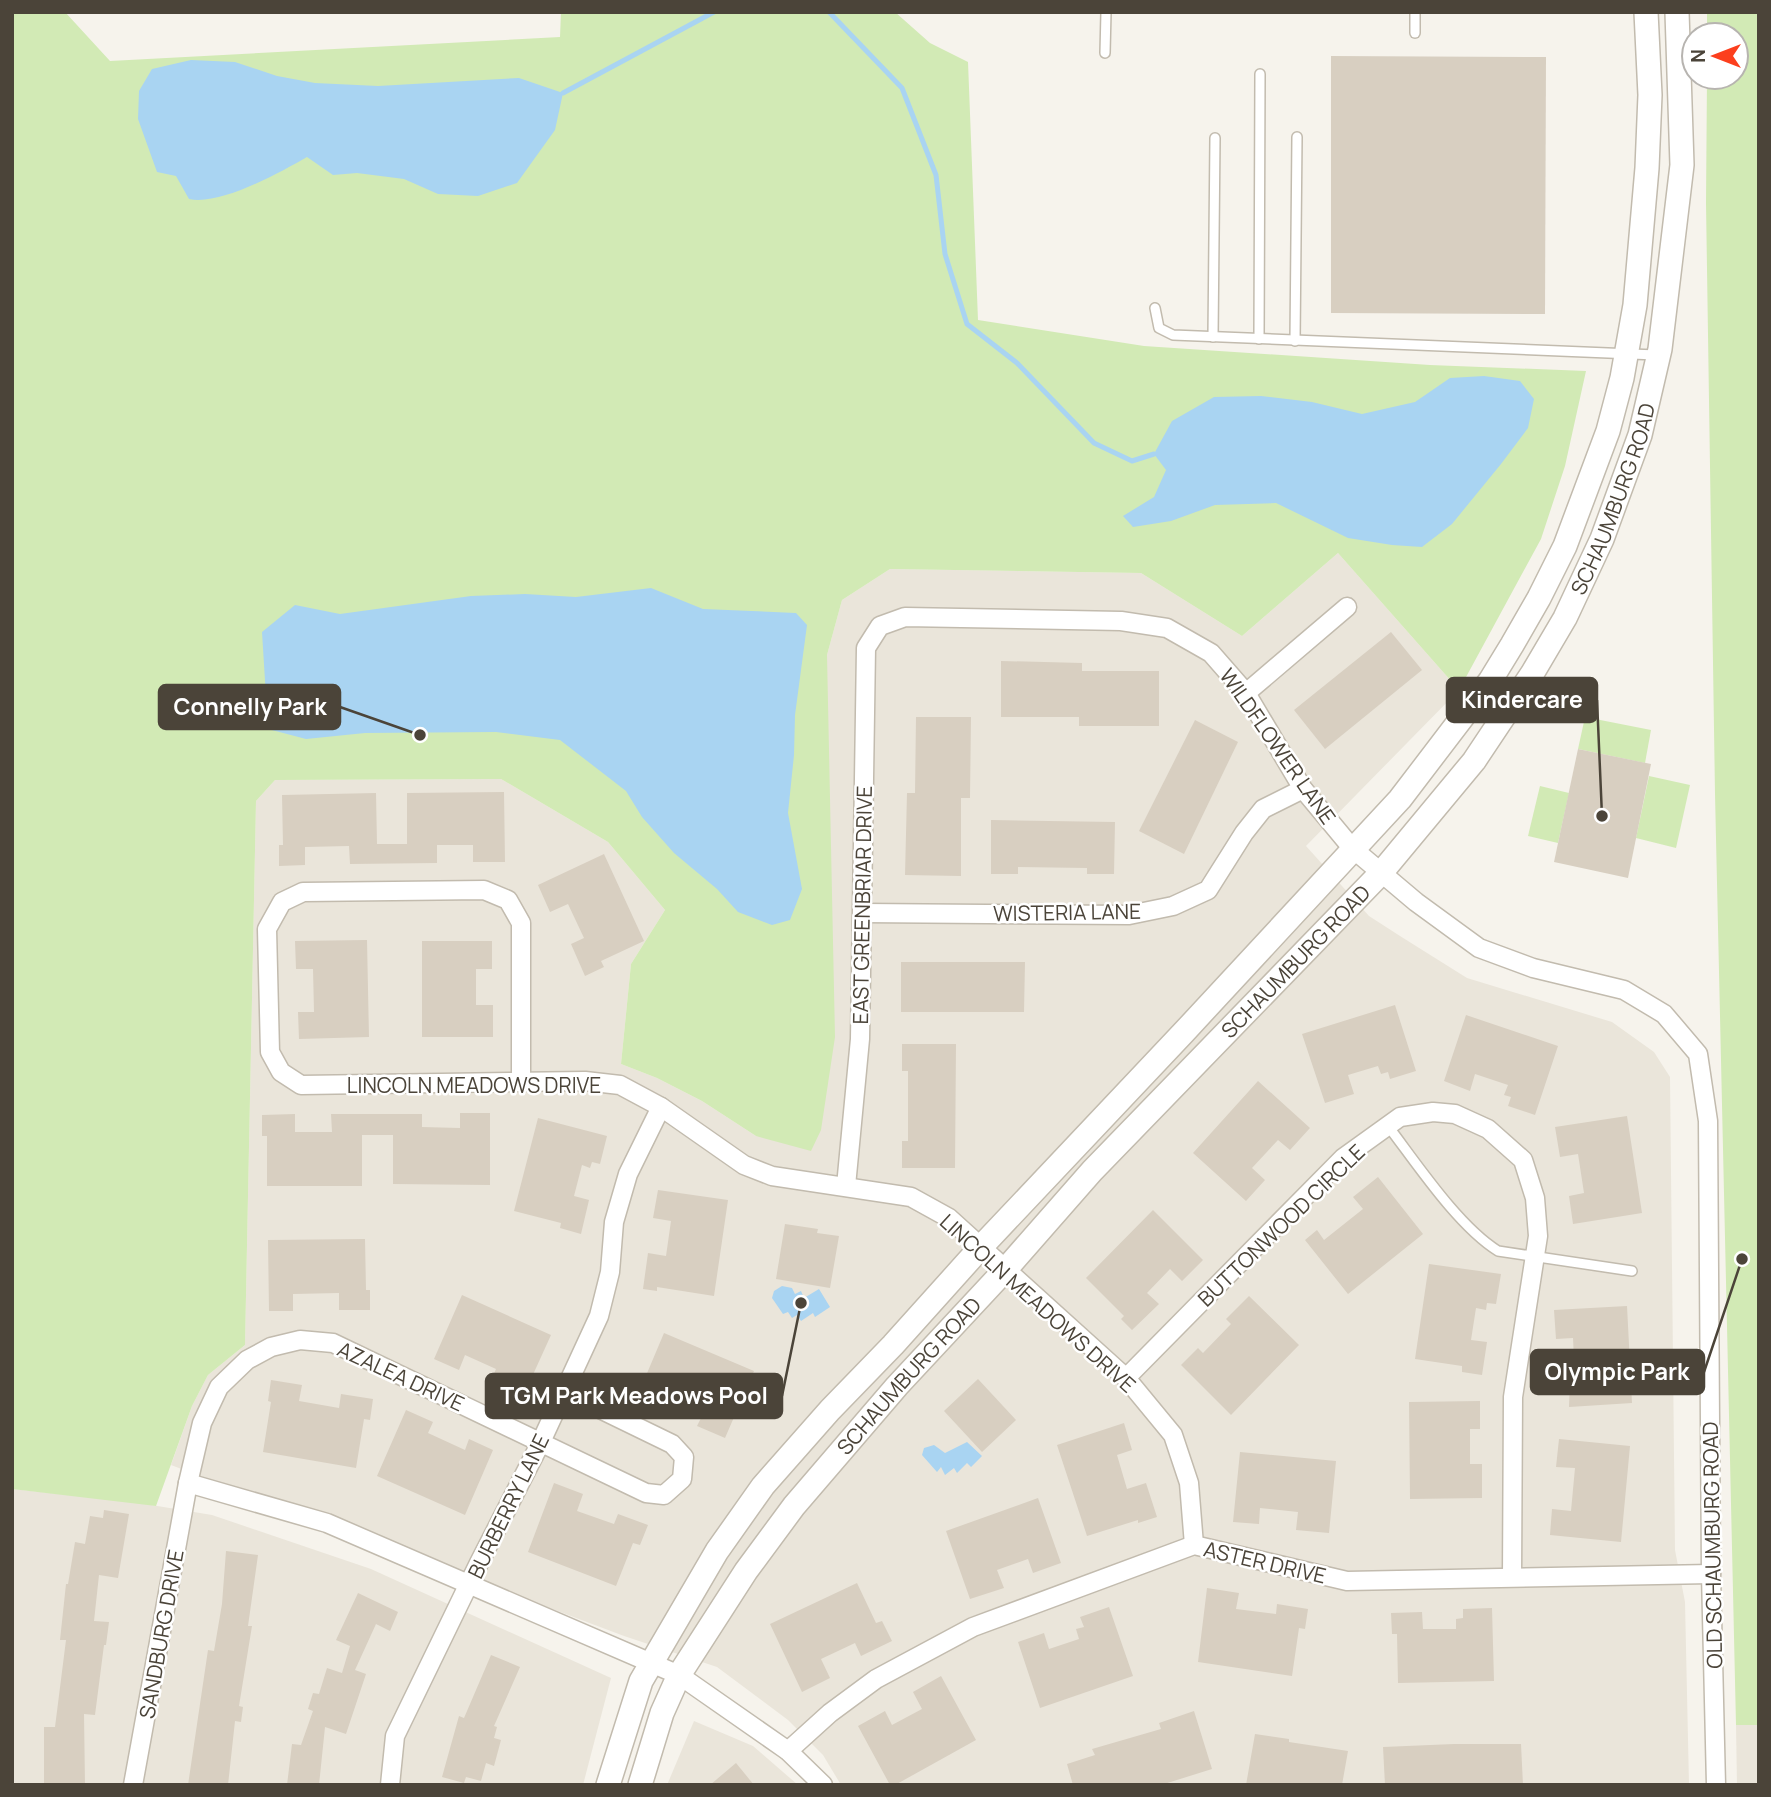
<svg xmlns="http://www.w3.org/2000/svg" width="1771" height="1797" viewBox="0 0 1771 1797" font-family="Manrope,sans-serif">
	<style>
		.residential { fill: #eae5da }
		.green { fill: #d2eab5 }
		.water { fill: #a9d4f2 }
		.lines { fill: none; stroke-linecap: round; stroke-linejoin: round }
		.stream { stroke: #a9d4f2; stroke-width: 5 }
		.building { fill: #d8cfc1 }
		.service-casing { stroke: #c2bbae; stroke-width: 12 }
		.minor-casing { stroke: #c2bbae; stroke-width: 21 }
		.tertiary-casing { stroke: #c2bbae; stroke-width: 26 }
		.service { stroke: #fff; stroke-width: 9 }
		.minor { stroke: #fff; stroke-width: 18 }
		.tertiary { stroke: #fff; stroke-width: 23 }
		.labels { text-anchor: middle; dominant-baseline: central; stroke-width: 5; stroke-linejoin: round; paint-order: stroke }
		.street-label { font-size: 21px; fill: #4b4439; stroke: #fff }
		.leader { fill: none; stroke: #4b4439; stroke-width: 2.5 }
		.callout-dot { fill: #4b4439; stroke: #fff; stroke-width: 2.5 }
		.callout { fill: #4b4439; stroke: #4b4439; stroke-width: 2.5 }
		.callout-label { font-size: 23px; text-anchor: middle; font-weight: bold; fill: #fff }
	</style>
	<rect width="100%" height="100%" fill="#f6f3ec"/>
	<!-- residential -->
	<g class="residential">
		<polygon points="1338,553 1459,690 1306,846 1369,916 1400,936 1467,978 1612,1022 1654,1052 1670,1077 1675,1550 1685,1602 1689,1785 841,1785 823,1755 788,1720 717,1667 624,1636 171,1465 192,1406 208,1375 245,1345 256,801 275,780 501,779 608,842 665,910 631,964 621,1064 657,1078 702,1101 756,1136 827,655 842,600 890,569 1141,573 1242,636"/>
		<polygon points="12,1489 127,1501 212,1515 371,1569 611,1678 583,1785 12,1785"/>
		<polygon points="694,1721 753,1746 798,1785 667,1785"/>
		<polygon points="1736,1725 1759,1725 1759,1785 1737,1785"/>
	</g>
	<!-- green -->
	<g class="green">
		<polygon points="12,12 65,12 110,61 560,37 561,12 895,12 930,43 968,62 978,320 1144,346 1430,365 1586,371 1565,466 1541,539 1459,690 1338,553 1242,636 1141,573 890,569 842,600 827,655 835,1037 821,1130 811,1151 756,1136 702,1101 657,1078 621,1064 631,964 665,910 608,842 501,779 275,780 256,801 245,1345 208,1375 192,1406 156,1506 12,1489"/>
		<polygon points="1707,12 1759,12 1759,1725 1736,1725 1715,794 1706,203 1707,77 1736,77 1736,35 1707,35"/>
		<polygon points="1585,717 1651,730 1645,763 1578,749"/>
		<polygon points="1649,776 1690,785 1676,848 1636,838"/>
		<polygon points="1540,786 1569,793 1558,843 1528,836"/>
	</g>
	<!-- water -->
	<g class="water">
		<path d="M 191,60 L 235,62 L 277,76 L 315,83 L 378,86 L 519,78 L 563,93 L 555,130 L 517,183 L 478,196 L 438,194 L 404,179 L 357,173 L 333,175 L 307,157 C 279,173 220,206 189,199 L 176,176 L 157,172 L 138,119 L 139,91 L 152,69 Z"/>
		<polygon points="1484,376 1520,381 1534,399 1528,428 1501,464 1452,524 1422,547 1392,545 1348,538 1276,503 1215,505 1171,521 1133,527 1123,516 1154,497 1166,470 1154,454 1172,421 1214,397 1261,396 1312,402 1362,414 1415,402 1450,378"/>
		<polygon points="651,588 703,609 796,613 807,625 795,715 794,755 788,813 802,889 790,920 772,925 738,912 717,889 674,853 642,817 626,791 560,740 496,732 365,733 306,739 268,729 262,632 295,605 340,614 471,596 525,594 576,597"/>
		<polygon points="782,1286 792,1288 795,1294 801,1291 804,1298 819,1289 830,1307 815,1317 813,1313 801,1321 797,1315 792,1318 788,1312 783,1314 772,1298 774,1291"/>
		<polygon points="967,1442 982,1456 971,1467 967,1463 957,1473 954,1468 945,1475 941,1467 937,1472 922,1455 924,1448 934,1445 945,1453"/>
	</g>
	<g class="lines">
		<!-- stream -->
		<g class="stream">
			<polyline points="829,12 902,88 936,175 945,254 967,324 1017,363 1094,443 1132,461 1154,454"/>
			<polyline points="563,93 714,12"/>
		</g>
	</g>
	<!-- building -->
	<g class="building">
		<polygon points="1331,56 1546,57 1545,314 1331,313"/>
		<polygon points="1391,632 1422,670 1325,749 1294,710"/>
		<polygon points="1001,661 1082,663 1082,671 1159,671 1159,726 1079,726 1079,717 1001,717"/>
		<polygon points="916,717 971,717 970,798 961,798 961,876 905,875 907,793 915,793"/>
		<polygon points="1195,720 1238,742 1184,854 1139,831"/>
		<polygon points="1578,749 1651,764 1628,878 1554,862"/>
		<polygon points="504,792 505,862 473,862 473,845 437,845 437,863 350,864 349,846 305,847 305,865 279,866 279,845 283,845 282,795 376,793 377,844 407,844 407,793"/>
		<polygon points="991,820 1115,822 1114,874 1087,874 1087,868 1018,867 1018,874 991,874"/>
		<polygon points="604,854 644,941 601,961 604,967 585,976 571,944 584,938 568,904 550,912 538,885"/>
		<polygon points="367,940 369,1037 299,1039 298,1012 314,1012 313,969 296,969 295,941"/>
		<polygon points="422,941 492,941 492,969 476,969 476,1005 493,1005 493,1037 422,1037"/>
		<polygon points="901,962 1025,962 1024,1012 901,1012"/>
		<polygon points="1395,1005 1416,1071 1390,1079 1388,1072 1381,1074 1378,1066 1348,1075 1354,1094 1325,1103 1302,1034"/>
		<polygon points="1466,1015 1558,1046 1535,1115 1508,1106 1511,1097 1504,1095 1508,1085 1475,1074 1470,1091 1444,1081"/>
		<polygon points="902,1044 956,1044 955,1168 902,1168 902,1141 908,1141 908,1071 902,1071"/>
		<polygon points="1258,1081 1310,1128 1290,1150 1278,1140 1252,1168 1265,1180 1246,1201 1193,1153"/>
		<polygon points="460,1113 490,1113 490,1185 393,1184 393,1135 362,1135 362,1186 267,1186 267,1136 262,1136 262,1115 295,1114 295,1132 332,1132 331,1114 422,1114 422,1127 460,1128"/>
		<polygon points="1627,1116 1642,1213 1573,1224 1569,1196 1584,1193 1578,1154 1560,1157 1555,1127"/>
		<polygon points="538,1118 607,1136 600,1164 592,1162 590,1168 582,1165 574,1196 589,1200 581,1234 560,1228 561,1223 514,1211"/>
		<polygon points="1378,1177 1423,1234 1348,1294 1305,1240 1317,1230 1324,1240 1363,1209 1353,1197"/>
		<polygon points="658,1190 728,1200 714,1296 657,1287 657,1291 643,1289 648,1253 666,1256 671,1221 653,1218"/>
		<polygon points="1153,1210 1203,1260 1182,1281 1170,1269 1147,1293 1159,1304 1132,1330 1121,1319 1124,1316 1086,1278"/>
		<polygon points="785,1224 818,1229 817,1233 839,1236 830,1288 776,1279"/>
		<polygon points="365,1239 366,1290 370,1290 370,1310 339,1310 339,1293 293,1294 293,1311 269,1311 268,1240"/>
		<polygon points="1429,1264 1501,1274 1496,1304 1487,1303 1486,1310 1476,1308 1471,1340 1487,1342 1482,1375 1462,1372 1462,1366 1415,1359"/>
		<polygon points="462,1295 551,1335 521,1401 495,1389 498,1381 492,1378 496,1369 465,1355 459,1370 434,1359"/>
		<polygon points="1249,1296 1299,1345 1231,1415 1181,1365 1198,1348 1203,1353 1231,1324 1226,1319"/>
		<polygon points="1627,1306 1632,1403 1569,1407 1570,1382 1575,1381 1573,1338 1556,1339 1554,1310"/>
		<polygon points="664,1333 754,1371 725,1438 697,1426 701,1418 696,1416 700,1406 669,1393 662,1408 637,1397"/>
		<polygon points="978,1379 1016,1420 982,1452 944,1411"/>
		<polygon points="271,1380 302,1385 299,1401 339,1408 341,1394 373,1399 370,1420 364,1419 356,1468 263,1452 271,1402 268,1401"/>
		<polygon points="1480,1401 1480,1429 1470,1429 1470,1464 1482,1464 1482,1498 1410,1499 1409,1402"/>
		<polygon points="406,1410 433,1422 428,1433 465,1450 469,1439 493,1450 465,1515 377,1476"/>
		<polygon points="1124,1423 1132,1450 1117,1455 1127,1489 1146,1483 1157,1517 1138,1523 1138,1520 1087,1536 1057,1445"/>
		<polygon points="1559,1439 1630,1446 1621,1542 1550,1535 1552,1509 1571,1511 1575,1468 1556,1467"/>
		<polygon points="1240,1452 1336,1461 1329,1533 1296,1530 1298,1512 1260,1508 1259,1524 1233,1522"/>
		<polygon points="554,1483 583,1494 577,1511 614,1524 618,1514 648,1525 640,1545 633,1543 616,1586 528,1552"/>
		<polygon points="1038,1498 1061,1563 1033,1573 1028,1559 997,1570 1004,1588 970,1599 946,1531"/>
		<polygon points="104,1510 129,1514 118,1578 99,1575 94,1621 109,1622 106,1645 104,1645 95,1715 84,1714 85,1785 44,1783 44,1727 55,1727 66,1640 60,1640 66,1584 68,1584 75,1542 85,1544 90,1516 103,1518"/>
		<polygon points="226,1551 258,1555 248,1626 252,1626 239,1706 243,1707 241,1722 235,1721 228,1785 188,1785 208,1650 214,1651 222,1604"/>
		<polygon points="857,1583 876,1623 882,1621 892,1641 861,1656 855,1643 821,1659 830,1678 802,1692 770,1624"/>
		<polygon points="1207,1588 1239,1593 1236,1609 1276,1614 1277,1604 1308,1609 1305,1629 1299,1628 1292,1676 1198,1662"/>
		<polygon points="358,1593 398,1612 390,1631 376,1624 355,1670 366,1674 346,1734 325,1727 319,1785 287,1785 292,1744 301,1745 313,1711 308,1709 313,1693 319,1694 327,1668 342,1673 350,1646 336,1640"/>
		<polygon points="1109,1607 1133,1676 1040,1708 1018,1642 1044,1633 1049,1649 1079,1639 1076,1629 1084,1627 1080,1617"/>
		<polygon points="1492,1608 1494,1681 1398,1683 1397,1634 1392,1634 1391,1613 1422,1612 1423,1629 1456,1629 1456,1619 1463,1618 1463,1609"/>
		<polygon points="491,1655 520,1667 494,1726 497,1727 494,1738 501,1740 494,1766 486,1763 481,1781 466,1777 464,1783 442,1777 459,1716 464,1718"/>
		<polygon points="941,1676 976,1740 895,1785 890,1785 858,1726 885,1711 892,1725 922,1709 913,1692"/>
		<polygon points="1194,1711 1212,1769 1161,1785 1073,1785 1067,1764 1095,1755 1092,1749 1161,1729 1159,1723"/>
		<polygon points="1255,1734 1289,1739 1289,1742 1348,1751 1342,1785 1246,1785"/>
		<polygon points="1454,1744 1521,1744 1523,1785 1385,1785 1383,1747"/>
		<polygon points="736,1763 754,1785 710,1785"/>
	</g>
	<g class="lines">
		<!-- service casing -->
		<g class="service-casing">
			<g id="service">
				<polyline points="1415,12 1415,33"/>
				<polyline points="1105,53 1106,12"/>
				<polyline points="1155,308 1159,328 1173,335 1656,355"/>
				<polyline points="1213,337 1215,138"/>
				<polyline points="1259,339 1260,74"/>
				<polyline points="1295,341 1297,137"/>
				<path d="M 1388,1126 C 1417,1164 1458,1226 1498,1251 L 1632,1271"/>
			</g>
		</g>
		<!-- minor casing -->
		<g class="minor-casing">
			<g id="minor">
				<polyline points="1246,693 1347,607"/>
				<polyline points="863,913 1129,915 1173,906 1208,890 1244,833 1263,809 1303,789"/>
				<polyline points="521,1082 521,923 508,900 484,890 303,892 282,902 267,929 270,1052 281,1072 301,1085 585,1081 620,1085 661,1107 744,1165 772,1176 911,1197 949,1218 1126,1378 1173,1435 1189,1483 1194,1545"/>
				<polyline points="846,1186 860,1039 866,648 880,626 905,617 1121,621 1167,628 1211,653 1246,693 1303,789 1352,848 1416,902 1479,948 1533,968 1624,990 1664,1014 1698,1054 1708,1121 1711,1574 1716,1785"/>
				<polyline points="1126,1378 1343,1158 1400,1117 1433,1112 1455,1114 1488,1129 1523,1160 1535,1198 1538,1236 1513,1397 1512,1577"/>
				<polyline points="188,1483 327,1523 679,1675 788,1751 823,1785"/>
				<polyline points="788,1751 830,1713 876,1679 973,1627 1194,1545 1347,1581 1711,1574"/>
				<polyline points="133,1785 188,1483 202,1423 219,1387 247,1360 271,1347 300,1340 333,1343 646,1493 664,1495 682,1479 684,1457 672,1444 563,1391"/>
				<polyline points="390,1785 395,1736 479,1563 540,1444 599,1316 610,1272 614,1222 628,1174 661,1107"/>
			</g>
		</g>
		<!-- tertiary casing -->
		<g class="tertiary-casing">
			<g id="tertiary">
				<polyline points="608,1785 641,1681 717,1551 763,1486 830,1410 893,1345 981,1247 1184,1032 1400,799 1490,681 1512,645 1539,598 1565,546 1608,431 1622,378 1635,305 1647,168 1650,95 1646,12"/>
				<path id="s1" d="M 640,1785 L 662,1713 L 679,1675 L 746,1571 L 794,1506 L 897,1386 L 1006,1269 L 1092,1171 L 1381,873 L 1474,761 L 1532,674 L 1565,618 L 1602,539 L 1640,435 L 1660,349 L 1682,165 L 1677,12"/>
			</g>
		</g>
		<!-- service -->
		<use href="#service" class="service"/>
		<!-- minor -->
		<use href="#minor" class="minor"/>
		<!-- tertiary -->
		<use href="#tertiary" class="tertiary"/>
	</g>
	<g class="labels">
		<!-- street labels -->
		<g class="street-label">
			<text stroke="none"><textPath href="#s1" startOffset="1629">SCHAUMBURG ROAD</textPath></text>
			<text transform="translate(1278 746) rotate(55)">WILDFLOWER LANE</text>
			<text transform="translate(862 905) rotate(-89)">EAST GREENBRIAR DRIVE</text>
			<text transform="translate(1067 912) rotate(-1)">WISTERIA LANE</text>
			<text stroke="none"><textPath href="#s1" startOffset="1062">SCHAUMBURG ROAD</textPath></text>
			<text x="474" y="1085">LINCOLN MEADOWS DRIVE</text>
			<text transform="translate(1281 1225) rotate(-44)">BUTTONWOOD CIRCLE</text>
			<text transform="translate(1038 1303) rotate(42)">LINCOLN MEADOWS DRIVE</text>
			<text stroke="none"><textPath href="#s1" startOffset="495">SCHAUMBURG ROAD</textPath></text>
			<text transform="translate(401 1376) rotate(25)">AZALEA DRIVE</text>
			<text transform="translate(508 1506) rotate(-64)">BURBERRY LANE</text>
			<text transform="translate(1712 1545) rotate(-91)">OLD SCHAUMBURG ROAD</text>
			<text transform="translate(1265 1562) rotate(13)">ASTER DRIVE</text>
			<text transform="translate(161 1634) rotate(-80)">SANDBURG DRIVE</text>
		</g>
	</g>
	<!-- callouts -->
	<path class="leader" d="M1602 816L1597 700M420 735L340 707M1742 1259L1704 1372M801 1303L782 1396"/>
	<g class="callout-dot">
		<circle cx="1602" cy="816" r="7"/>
		<circle cx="420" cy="735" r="7"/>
		<circle cx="1742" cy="1259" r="7"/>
		<circle cx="801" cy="1303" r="7"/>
	</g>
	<g class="callout">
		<rect x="1447" y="678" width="150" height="44" rx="7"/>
		<rect x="159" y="685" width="181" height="44" rx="7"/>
		<rect x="1531" y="1350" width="173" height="44" rx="7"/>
		<rect x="486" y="1374" width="296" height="44" rx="7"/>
	</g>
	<g class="callout-label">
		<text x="1522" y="708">Kindercare</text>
		<text x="250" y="715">Connelly Park</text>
		<text x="1617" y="1380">Olympic Park</text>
		<text x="634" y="1404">TGM Park Meadows Pool</text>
	</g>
	<!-- border -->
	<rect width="1771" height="1797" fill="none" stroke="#4b4439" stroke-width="28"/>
	<!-- north arrow -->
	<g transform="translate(1715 56) rotate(270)"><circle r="33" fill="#ffffff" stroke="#b7b4b0" stroke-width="2"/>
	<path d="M0-5L12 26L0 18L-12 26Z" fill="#fc3f1d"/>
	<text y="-10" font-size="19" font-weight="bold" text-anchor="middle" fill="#4b4439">N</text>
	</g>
</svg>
